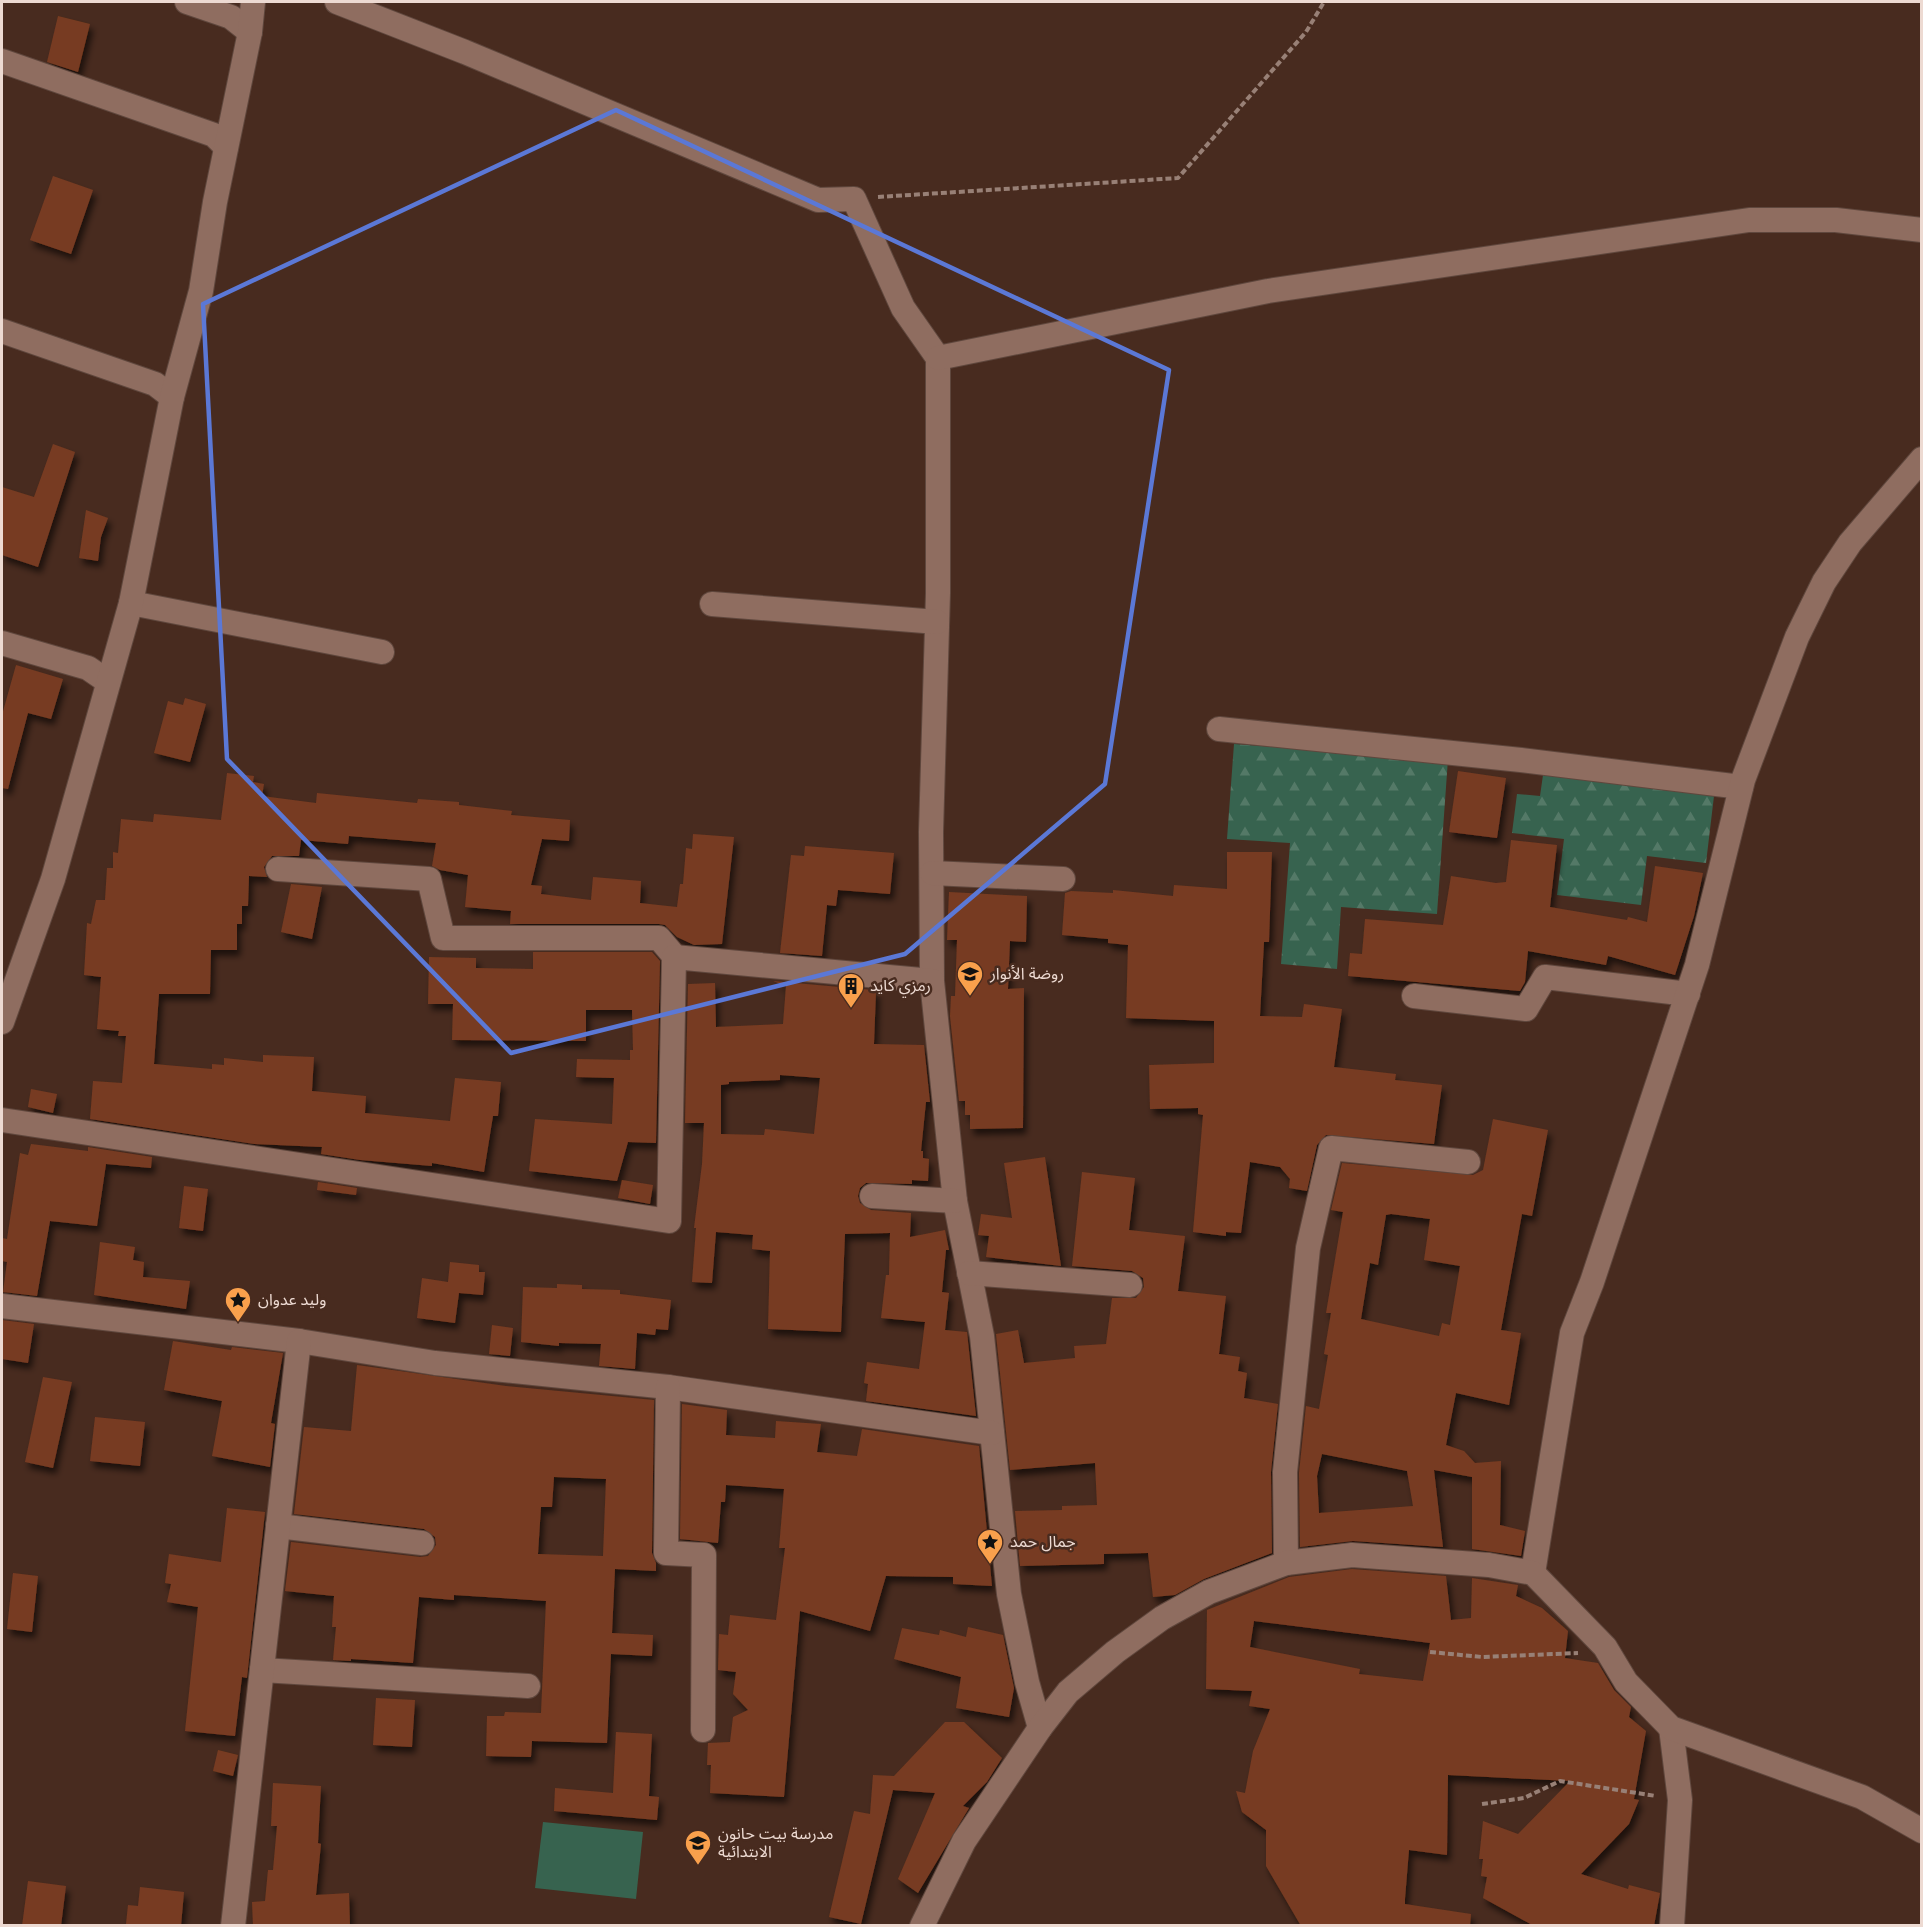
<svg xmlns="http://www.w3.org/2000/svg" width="1923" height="1927" viewBox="0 0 1923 1927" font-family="'Nunito Sans','Noto Sans Arabic',sans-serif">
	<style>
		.forest { fill: url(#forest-firs) }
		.park { fill: #37634f }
		.building { fill: #773b21; fill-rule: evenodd; filter: url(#shadow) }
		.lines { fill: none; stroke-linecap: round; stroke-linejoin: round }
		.minor-casing { stroke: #5f473d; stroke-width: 26 }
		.path { stroke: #988076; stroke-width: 4; stroke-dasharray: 6 3; stroke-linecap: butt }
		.minor { stroke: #8f6d60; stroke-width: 24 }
		.marked { fill: none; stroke: #5b78d6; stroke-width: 4.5; stroke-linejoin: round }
		.labels { text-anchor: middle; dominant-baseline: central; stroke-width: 5; stroke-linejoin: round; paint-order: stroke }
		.poi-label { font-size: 16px; fill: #eddad2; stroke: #482b1f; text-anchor: start }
	</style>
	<defs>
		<pattern id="forest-firs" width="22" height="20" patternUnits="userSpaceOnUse" patternTransform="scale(1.5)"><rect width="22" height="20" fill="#37634f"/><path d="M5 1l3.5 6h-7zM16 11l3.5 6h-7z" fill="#547967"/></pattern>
		<filter id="shadow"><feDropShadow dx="3.5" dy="6" stdDeviation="3" flood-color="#0009"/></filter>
	</defs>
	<rect width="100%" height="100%" fill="#482b1f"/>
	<!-- forest -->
	<g class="forest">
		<polygon points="1234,744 1448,759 1437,914 1341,907 1337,969 1281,964 1290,843 1227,839"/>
		<polygon points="1543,775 1714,796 1706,863 1647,856 1641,905 1557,895 1564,839 1512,833 1517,794 1540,796"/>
	</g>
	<!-- park -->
	<polygon class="park" points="543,1822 643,1832 636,1899 535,1888"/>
	<!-- building -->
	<g class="building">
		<polygon points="58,16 90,24 78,72 47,62"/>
		<polygon points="53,176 93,190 71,254 30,240"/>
		<polygon points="53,444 75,452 38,567 2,555 2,487 34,497"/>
		<polygon points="86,510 108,518 101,537 98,561 79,558"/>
		<polygon points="16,665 63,679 51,719 28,713 8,789 2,788 2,715"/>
		<polygon points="185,698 206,704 190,762 154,753 168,701 183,705"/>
		<polygon points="1458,771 1506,778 1497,838 1449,832"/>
		<polygon points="227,773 254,776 253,782 264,784 262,796 316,803 317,793 417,803 418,799 459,802 459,805 512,811 511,815 570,820 569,841 542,839 531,885 542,886 541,894 591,900 593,877 641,881 640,903 677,907 680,884 683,884 686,848 692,849 693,834 734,837 722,944 694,945 677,937 665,925 659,924 510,924 511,911 465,907 468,875 440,870 432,866 436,843 349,836 348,844 301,840 299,856 272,856 264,867 267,877 249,876 248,906 242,906 242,924 237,924 237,950 211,950 210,994 159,994 154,1064 212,1069 212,1064 224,1065 224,1058 263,1062 263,1055 314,1057 312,1091 366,1096 365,1113 450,1121 455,1078 501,1082 498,1116 493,1116 484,1172 432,1163 432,1166 360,1160 321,1154 322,1147 254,1144 90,1119 93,1081 122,1083 126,1036 118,1036 119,1031 97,1029 101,977 84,975 87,923 91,924 96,900 105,900 107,868 113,868 113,852 118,853 121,819 153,822 154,814 221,820"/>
		<polygon points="1511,840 1557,845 1550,907 1627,920 1628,917 1647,922 1655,866 1703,873 1694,916 1675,975 1608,956 1606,965 1528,951 1525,982 1520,991 1348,976 1350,953 1362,954 1365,919 1443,925 1451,876 1496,883 1506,882"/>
		<polygon points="805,846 894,853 890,894 838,890 836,906 827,905 822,956 780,953 791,855 804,856"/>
		<polygon points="1227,852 1272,852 1269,942 1264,942 1260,1016 1302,1017 1304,1004 1342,1009 1334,1067 1396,1074 1395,1080 1442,1085 1434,1144 1326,1135 1317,1145 1307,1191 1289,1188 1290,1179 1280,1167 1250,1162 1241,1233 1226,1232 1226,1236 1193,1232 1203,1115 1198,1114 1198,1108 1150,1109 1149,1065 1214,1063 1214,1021 1126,1018 1128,945 1108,943 1108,939 1062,935 1065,893 1071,891 1113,893 1113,890 1173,896 1174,885 1227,889"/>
		<polygon points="291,884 322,887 312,939 281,932"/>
		<polygon points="949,892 1027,896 1026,942 1010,941 1008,989 1024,988 1023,1128 970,1129 970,1115 965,1115 965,1101 959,1101 950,1016 951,996 955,996 957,940 947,940"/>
		<polygon points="533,952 652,952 660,961 656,1143 628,1142 617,1181 529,1171 535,1119 612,1124 614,1078 576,1077 577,1059 630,1060 630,1050 633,1050 632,1010 586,1010 586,1041 452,1040 453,1004 428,1004 429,957 476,958 476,968 533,969"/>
		<path d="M 773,981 L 873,990 L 876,992 L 874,1044 L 924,1045 L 930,1102 L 926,1102 L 921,1151 L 923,1151 L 923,1158 L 929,1159 L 928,1181 L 912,1180 L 912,1184 L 866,1183 L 860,1188 L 858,1196 L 860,1203 L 871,1210 L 911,1213 L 910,1237 L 945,1230 L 949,1250 L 946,1250 L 942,1292 L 949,1293 L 945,1330 L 967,1332 L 976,1416 L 866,1401 L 868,1384 L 864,1383 L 867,1362 L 919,1369 L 925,1322 L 881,1318 L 886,1275 L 889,1275 L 890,1233 L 845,1234 L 841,1332 L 768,1329 L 770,1251 L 752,1249 L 753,1235 L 716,1232 L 712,1283 L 692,1282 L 696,1228 L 694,1228 L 702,1164 L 704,1123 L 685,1123 L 688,984 L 715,983 L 716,1027 L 783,1024 L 786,986 ZM 780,1075 L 820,1078 L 814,1134 L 765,1129 L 764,1135 L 721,1134 L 721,1085 L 729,1084 L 729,1082 L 780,1080 Z"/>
		<polygon points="31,1089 57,1094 53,1113 28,1107"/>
		<path d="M 1493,1119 L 1548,1130 L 1532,1216 L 1522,1214 L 1501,1330 L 1521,1333 L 1509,1405 L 1456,1393 L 1446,1445 L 1464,1451 L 1475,1463 L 1501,1461 L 1500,1525 L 1525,1531 L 1521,1556 L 1472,1549 L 1472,1477 L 1434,1470 L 1443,1547 L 1353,1541 L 1300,1547 L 1299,1473 L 1306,1406 L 1319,1409 L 1328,1355 L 1324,1354 L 1331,1313 L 1326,1313 L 1343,1212 L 1331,1210 L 1342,1163 L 1473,1175 L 1483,1170 ZM 1391,1214 L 1430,1219 L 1424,1260 L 1460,1266 L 1450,1325 L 1442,1323 L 1439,1336 L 1361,1319 L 1370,1263 L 1378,1265 L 1386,1215 ZM 1322,1454 L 1407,1471 L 1413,1506 L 1319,1513 L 1317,1476 Z"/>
		<polygon points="31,1144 88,1151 88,1147 152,1157 151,1168 106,1164 97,1226 50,1221 37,1296 3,1292 7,1262 2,1261 2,1238 7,1239 20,1153 28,1155"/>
		<polygon points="1045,1157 1061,1266 986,1257 989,1236 978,1235 981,1214 1012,1218 1004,1163"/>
		<polygon points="1082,1172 1135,1178 1129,1230 1185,1236 1178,1291 1226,1296 1219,1354 1240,1357 1238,1371 1247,1373 1244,1398 1278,1404 1271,1472 1272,1553 1204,1579 1175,1595 1153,1597 1148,1553 1104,1554 1104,1564 1020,1566 1015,1511 1062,1510 1062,1506 1097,1505 1095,1463 1010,1470 996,1334 1018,1330 1024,1363 1075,1358 1074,1346 1106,1344 1112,1298 1136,1298 1144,1287 1143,1278 1132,1271 1072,1266"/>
		<polygon points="622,1180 653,1185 650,1204 618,1198"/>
		<polygon points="318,1182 357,1188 356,1195 317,1190"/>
		<polygon points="184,1186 208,1189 203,1231 179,1228"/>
		<polygon points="100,1242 135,1247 133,1260 144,1262 143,1277 190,1281 186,1309 94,1295"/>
		<polygon points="450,1262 479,1265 479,1272 485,1272 483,1295 459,1293 455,1323 417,1318 422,1278 448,1282"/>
		<polygon points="557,1284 582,1285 582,1289 620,1290 620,1294 671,1300 668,1330 656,1329 655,1335 637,1333 635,1369 599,1366 601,1344 559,1343 559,1346 521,1342 523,1287 557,1288"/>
		<polygon points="2,1320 34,1324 28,1363 2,1359"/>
		<polygon points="492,1325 513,1328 510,1356 489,1354"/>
		<polygon points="173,1341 231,1350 232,1347 283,1353 271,1423 275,1424 270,1467 212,1456 222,1401 164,1390"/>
		<path d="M 357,1365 L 506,1386 L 654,1400 L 652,1553 L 656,1563 L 656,1571 L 615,1569 L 612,1633 L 653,1635 L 652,1656 L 611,1654 L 607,1743 L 532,1741 L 531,1757 L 486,1756 L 487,1716 L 504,1716 L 505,1712 L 541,1713 L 546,1601 L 454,1595 L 454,1600 L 419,1597 L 413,1663 L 351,1659 L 351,1661 L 333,1660 L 336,1627 L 332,1627 L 334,1596 L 285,1591 L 291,1542 L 420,1557 L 428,1556 L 436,1545 L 435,1537 L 424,1529 L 294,1514 L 304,1427 L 351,1431 ZM 554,1477 L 606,1479 L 603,1556 L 538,1554 L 541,1507 L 552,1507 Z"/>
		<polygon points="43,1377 72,1382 53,1468 25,1462"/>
		<polygon points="682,1404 727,1410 726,1435 775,1438 776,1421 821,1424 817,1452 857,1456 862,1429 979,1446 992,1586 953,1584 953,1577 886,1576 870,1631 800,1611 784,1797 710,1793 711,1765 707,1765 708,1743 730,1742 733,1717 748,1710 733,1694 736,1672 718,1670 719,1634 728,1635 730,1615 776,1620 785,1548 779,1548 784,1489 726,1485 725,1502 721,1502 718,1543 680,1539"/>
		<polygon points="95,1417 145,1422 140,1466 90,1461"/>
		<polygon points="227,1508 265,1512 247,1678 242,1677 235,1736 185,1731 198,1607 167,1602 171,1584 165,1583 169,1554 221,1562"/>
		<path d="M 1352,1569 L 1446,1576 L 1451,1620 L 1471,1618 L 1472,1578 L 1518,1585 L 1516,1596 L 1542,1608 L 1568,1631 L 1565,1658 L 1598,1663 L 1614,1690 L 1631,1707 L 1629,1717 L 1646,1731 L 1634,1799 L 1639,1800 L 1629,1824 L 1581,1874 L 1628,1889 L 1629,1885 L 1660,1893 L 1654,1926 L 1534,1926 L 1483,1898 L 1487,1877 L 1481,1876 L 1483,1859 L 1479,1859 L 1483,1821 L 1518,1834 L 1570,1781 L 1448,1775 L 1447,1855 L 1409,1850 L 1405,1899 L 1405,1904 L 1471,1914 L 1470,1926 L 1301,1926 L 1266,1866 L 1266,1830 L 1242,1812 L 1236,1791 L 1245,1793 L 1253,1751 L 1270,1709 L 1249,1706 L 1252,1691 L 1206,1689 L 1207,1610 L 1289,1577 ZM 1254,1621 L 1430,1643 L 1423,1681 L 1359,1674 L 1360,1669 L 1250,1647 Z"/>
		<polygon points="13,1573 38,1576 32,1632 7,1629"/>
		<polygon points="968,1627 1003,1635 1014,1688 1009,1717 956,1708 961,1677 894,1659 902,1628 939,1635 940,1630 966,1637"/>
		<polygon points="376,1698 415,1700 412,1747 373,1745"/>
		<polygon points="945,1722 964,1722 1002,1758 987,1782 963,1806 969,1808 918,1893 898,1879 935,1793 893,1790 861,1924 829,1917 854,1811 870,1814 873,1775 894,1776"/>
		<polygon points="616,1732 652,1734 649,1796 659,1797 657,1820 554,1811 555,1788 613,1793"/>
		<polygon points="218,1750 238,1755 233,1776 213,1771"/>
		<polygon points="273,1783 321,1786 318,1843 321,1844 316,1895 349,1893 350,1926 253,1926 252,1902 265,1901 268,1870 273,1870 277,1826 271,1826"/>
		<polygon points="28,1881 66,1886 61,1926 22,1926"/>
		<polygon points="140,1887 184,1892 181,1926 126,1924 128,1905 138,1906"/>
	</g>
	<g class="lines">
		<!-- minor casing -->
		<g class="minor-casing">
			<g id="minor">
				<polyline points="187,2 231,17 250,32"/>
				<polyline points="337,2 465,52 818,200 854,199 903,308 938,358 938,593 931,832 932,981 955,1201 982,1336 1009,1594 1027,1682 1040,1728"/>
				<polyline points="2,61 214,135 226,147"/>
				<polyline points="2,331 155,384 172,397"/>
				<polyline points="938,358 1268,291 1749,220 1836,220 1922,230"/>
				<polyline points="131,603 382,652"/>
				<polyline points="712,604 937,622"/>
				<polyline points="2,643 88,668 107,681"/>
				<polyline points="1219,729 1521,760 1741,787"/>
				<polyline points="278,869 429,879 443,938 659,938 675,957"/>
				<polyline points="932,873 1063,879"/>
				<polyline points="1414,996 1526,1009 1545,977 1688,994"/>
				<polyline points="2,1022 53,879 131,603 172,397 201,291 215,202 250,32 253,2"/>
				<polyline points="2,1120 669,1221 674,957 932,981"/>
				<polyline points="872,1196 955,1201"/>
				<polyline points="969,1273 1130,1285"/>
				<polyline points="2,1306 299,1341 435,1363 668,1387 992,1433"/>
				<polyline points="668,1387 666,1553 704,1555 703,1730"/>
				<polyline points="278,1526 422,1543"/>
				<polyline points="1286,1563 1285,1472 1308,1248 1331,1148 1468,1162"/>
				<polyline points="1533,1573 1572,1333 1592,1282 1697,965 1743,780 1797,637 1824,582 1850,543 1922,459"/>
				<polyline points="262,1670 528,1686"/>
				<polyline points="1671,1728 1680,1800 1672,1926"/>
				<polyline points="233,1926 299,1341"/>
				<polyline points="922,1926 964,1841 1040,1728 1068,1692 1115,1652 1162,1618 1209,1592 1286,1563 1352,1555 1489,1565 1533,1573 1605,1647 1626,1682 1671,1728 1862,1797 1922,1831"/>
			</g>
		</g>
		<!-- path -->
		<g class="path">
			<polyline points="878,197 1178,178 1306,32 1324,2"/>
			<polyline points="1430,1652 1482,1657 1578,1653"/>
			<polyline points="1482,1804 1524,1798 1560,1781 1656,1796"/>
		</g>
		<!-- minor -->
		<use href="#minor" class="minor"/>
	</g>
	<!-- marked area -->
	<path class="marked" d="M 616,110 L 1169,370 L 1105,784 L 905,954 L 511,1053 L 227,759 L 203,304 Z"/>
	<!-- icons -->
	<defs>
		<g id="school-pin" transform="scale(1.35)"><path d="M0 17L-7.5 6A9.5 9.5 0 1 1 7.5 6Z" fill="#f9a04c" stroke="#482b1f"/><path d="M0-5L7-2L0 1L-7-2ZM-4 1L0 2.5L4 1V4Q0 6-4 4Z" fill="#111"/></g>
		<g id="building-pin" transform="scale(1.35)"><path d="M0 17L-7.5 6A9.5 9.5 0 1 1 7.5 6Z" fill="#f9a04c" stroke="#482b1f"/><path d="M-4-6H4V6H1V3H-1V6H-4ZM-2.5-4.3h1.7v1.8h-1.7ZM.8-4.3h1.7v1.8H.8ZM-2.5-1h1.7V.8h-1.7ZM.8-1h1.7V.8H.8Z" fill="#111"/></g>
		<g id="sight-pin" transform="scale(1.35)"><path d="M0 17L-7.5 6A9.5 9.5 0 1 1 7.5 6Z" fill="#f9a04c" stroke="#482b1f"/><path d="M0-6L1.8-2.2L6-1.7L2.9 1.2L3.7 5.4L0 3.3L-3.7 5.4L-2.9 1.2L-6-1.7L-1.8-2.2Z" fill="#111"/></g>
	</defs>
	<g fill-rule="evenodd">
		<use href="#school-pin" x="970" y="974"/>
		<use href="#building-pin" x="851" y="986"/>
		<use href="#sight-pin" x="238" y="1300"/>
		<use href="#sight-pin" x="990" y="1542"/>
		<use href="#school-pin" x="698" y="1843"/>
	</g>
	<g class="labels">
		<!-- poi labels -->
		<g class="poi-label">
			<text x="990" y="974">روضة الأنوار</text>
			<text x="870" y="986">رمزي كايد</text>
			<text x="258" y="1300">وليد عدوان</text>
			<text x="1010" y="1542">جمال حمد</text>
			<text x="718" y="1834">مدرسة بيت حانون<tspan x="718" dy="18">الابتدائية</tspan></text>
		</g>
	</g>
	<!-- border -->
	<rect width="1923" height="1927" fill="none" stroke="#eddad2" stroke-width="6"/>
</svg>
